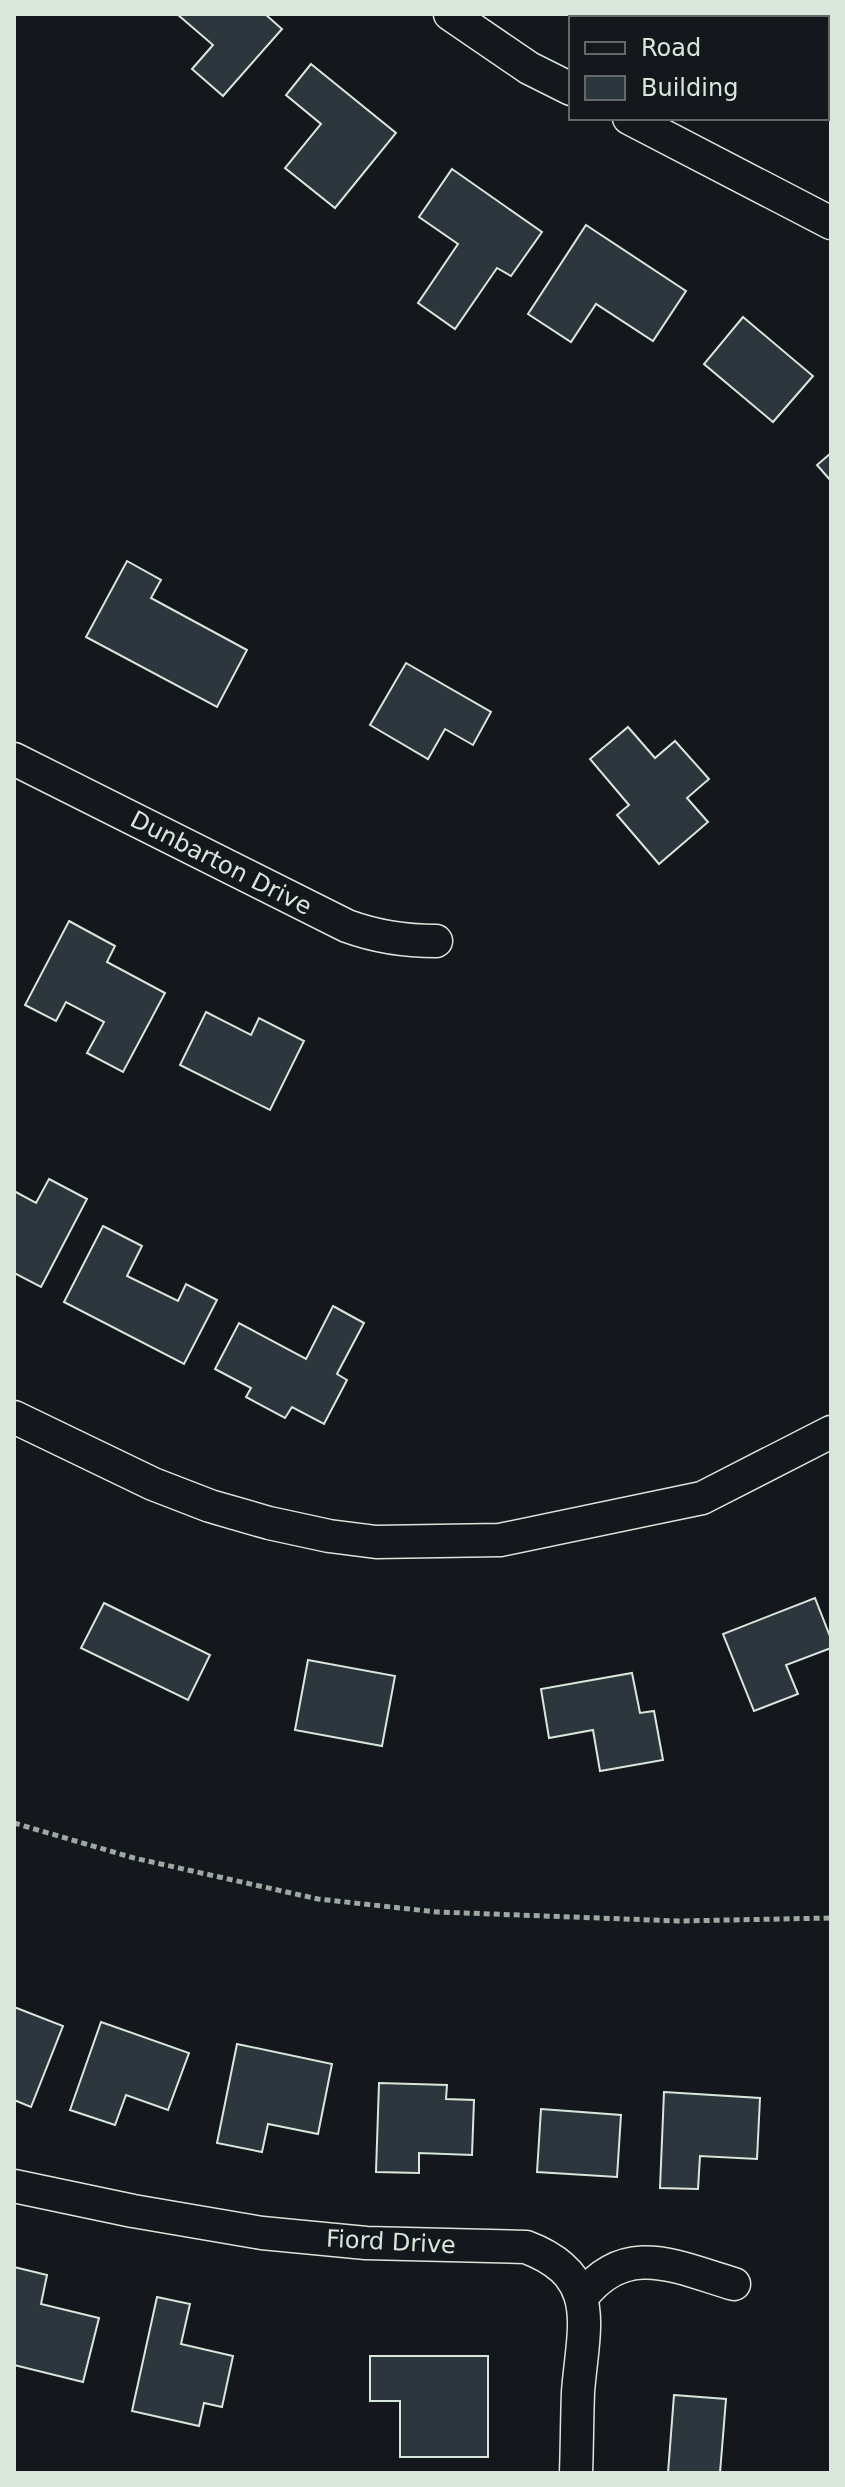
<svg xmlns="http://www.w3.org/2000/svg" width="845" height="2487" viewBox="0 0 845 2487" font-family="'DejaVu Sans',sans-serif">
	<style>
		.building { fill: #2c363c; stroke: #d8e6dc; stroke-width: 2 }
		.lines { fill: none; stroke-linecap: round; stroke-linejoin: round }
		.street-casing { stroke: #d8e6dc; stroke-width: 35 }
		.path { stroke: #9da8a2; stroke-width: 5; stroke-dasharray: 6 4; stroke-linecap: butt }
		.street { stroke: #14181c; stroke-width: 32 }
		.labels { text-anchor: middle; dominant-baseline: central; stroke-width: 6; stroke-linejoin: round; paint-order: stroke }
		.street-label { font-size: 24px; fill: #d8e6dc; stroke: #14181c }
	</style>
	<rect width="100%" height="100%" fill="#14181c"/>
	<!-- building -->
	<g class="building">
		<polygon points="177,14 265,14 282,29 223,96 192,69 213,45"/>
		<polygon points="827,39 831,42 831,112 827,109"/>
		<polygon points="311,64 396,133 335,208 285,168 321,124 286,95"/>
		<polygon points="452,169 542,232 511,276 497,268 455,329 418,303 458,244 419,217"/>
		<polygon points="586,225 686,291 653,341 596,304 571,342 528,314"/>
		<polygon points="743,317 813,376 773,422 704,364"/>
		<polygon points="831,453 831,481 817,465"/>
		<polygon points="127,561 161,580 151,598 247,650 217,707 86,637"/>
		<polygon points="406,663 491,712 473,745 445,729 428,759 370,725"/>
		<polygon points="628,727 655,758 675,741 709,779 687,798 708,822 659,864 617,815 629,805 590,759"/>
		<polygon points="69,921 115,946 107,962 165,993 123,1072 87,1053 104,1022 66,1002 56,1021 25,1005"/>
		<polygon points="206,1012 251,1035 259,1018 304,1041 270,1110 180,1065"/>
		<polygon points="49,1179 87,1199 41,1287 14,1273 14,1191 36,1203"/>
		<polygon points="103,1226 142,1246 127,1276 178,1301 186,1284 217,1300 184,1364 64,1302"/>
		<polygon points="333,1306 364,1323 337,1374 347,1380 324,1424 292,1407 285,1418 246,1397 251,1388 215,1369 239,1323 306,1359"/>
		<polygon points="815,1598 831,1639 831,1648 786,1665 798,1694 754,1711 723,1634"/>
		<polygon points="104,1603 210,1655 188,1700 81,1648"/>
		<polygon points="308,1660 395,1676 382,1746 295,1730"/>
		<polygon points="632,1673 640,1713 654,1711 663,1760 600,1771 593,1730 549,1738 541,1689"/>
		<polygon points="14,2007 63,2026 31,2107 14,2100"/>
		<polygon points="101,2022 189,2053 168,2110 126,2095 115,2125 70,2110"/>
		<polygon points="237,2044 332,2064 318,2134 268,2124 262,2152 217,2143"/>
		<polygon points="379,2083 447,2085 446,2099 474,2100 472,2155 419,2153 419,2173 376,2172"/>
		<polygon points="664,2092 760,2098 757,2159 700,2156 698,2189 660,2188"/>
		<polygon points="541,2109 621,2115 617,2177 537,2172"/>
		<polygon points="14,2267 47,2275 41,2304 99,2318 83,2382 14,2365"/>
		<polygon points="157,2297 190,2304 181,2344 233,2356 222,2407 204,2403 199,2426 132,2411"/>
		<polygon points="370,2356 488,2356 488,2457 400,2457 400,2401 370,2401"/>
		<polygon points="674,2395 726,2399 720,2473 668,2473"/>
	</g>
	<g class="lines">
		<!-- street casing -->
		<g class="street-casing">
			<g id="street">
				<polyline points="450,14 529,68 571,89"/>
				<polyline points="629,118 831,223"/>
				<path d="M 14,759 L 347,926 C 377,937 404,941 436,941"/>
				<polyline points="14,1417 153,1484 210,1506 269,1523 329,1536 376,1542 500,1540 702,1498 831,1432"/>
				<path d="M 14,2186 L 133,2211 L 262,2233 L 366,2243 L 526,2247 C 603,2276 583,2327 578,2392 C 577,2419 577,2446 576,2473"/>
				<path d="M 582,2297 C 626,2240 676,2267 734,2284"/>
			</g>
		</g>
		<!-- path -->
		<polyline class="path" points="14,1823 134,1858 318,1899 437,1912 678,1921 831,1918"/>
		<!-- street -->
		<use href="#street" class="street"/>
	</g>
	<g class="labels">
		<!-- street labels -->
		<g class="street-label">
			<text transform="translate(221 863) rotate(27)">Dunbarton Drive</text>
			<text transform="translate(391 2242) rotate(3)">Fiord Drive</text>
		</g>
	</g>
	<!-- border -->
	<rect width="845" height="2487" fill="none" stroke="#d8e6dc" stroke-width="32"/>
	<!-- legend -->
	<rect x="569" y="16" width="260" height="104" fill="#14181c" stroke="#626a69" stroke-width="2"/>
	<rect x="585" y="42" width="40" height="12" fill="#14181c" stroke="#626a69" stroke-width="2"/>
	<text x="641" y="56" font-size="24" fill="#d8e6dc">Road</text>
	<rect x="585" y="76" width="40" height="24" fill="#2c363c" stroke="#626a69" stroke-width="2"/>
	<text x="641" y="96" font-size="24" fill="#d8e6dc">Building</text>
</svg>
